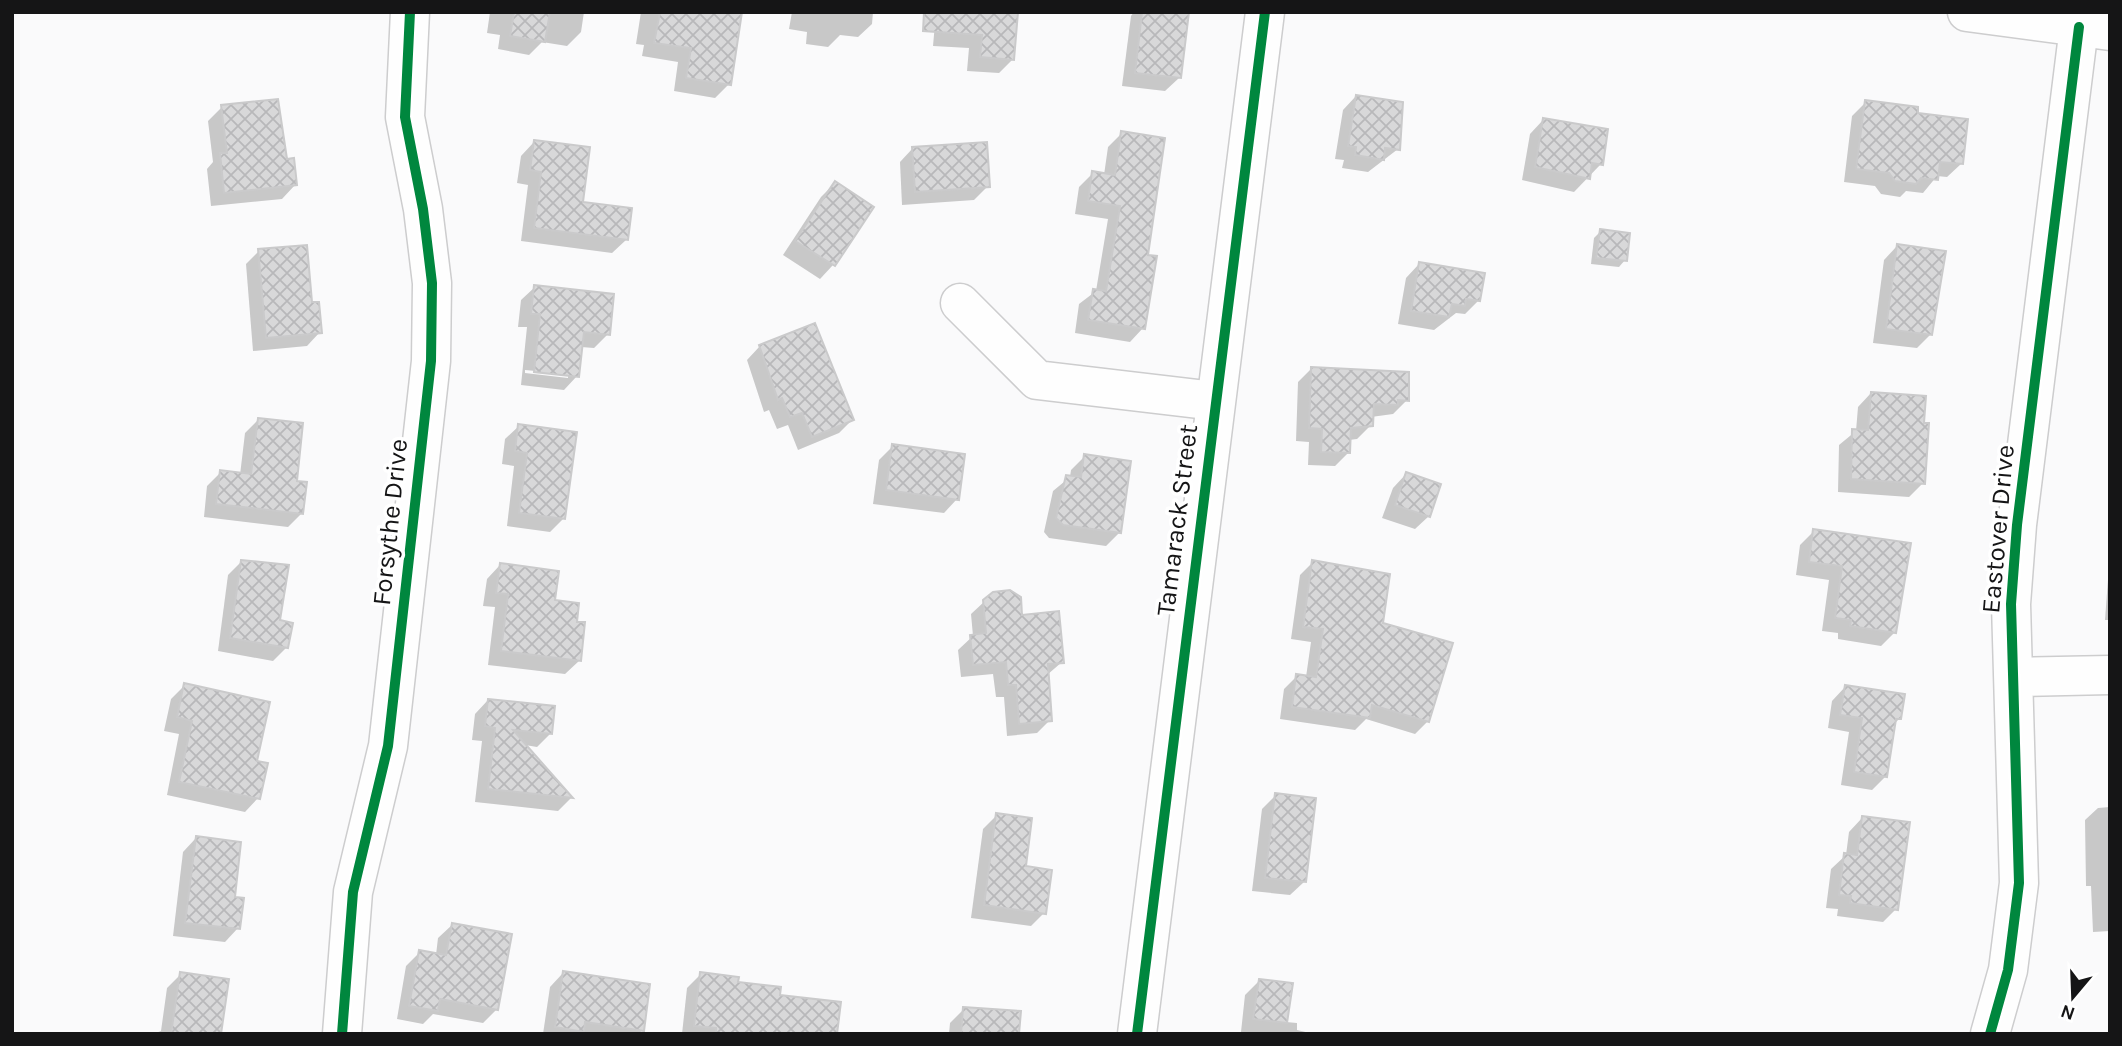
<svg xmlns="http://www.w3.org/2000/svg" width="2122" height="1046" viewBox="0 0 2122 1046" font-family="Karla,sans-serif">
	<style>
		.shadow { fill: #0003; fill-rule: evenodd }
		.building { fill: url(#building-cross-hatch); stroke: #cacacb; stroke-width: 2 }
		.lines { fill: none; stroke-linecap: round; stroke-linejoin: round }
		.minor-casing { stroke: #cdcdce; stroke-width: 41 }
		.minor { stroke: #fefefe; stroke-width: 38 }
		.cycleway-casing { stroke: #fff; stroke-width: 15 }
		.cycleway { stroke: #00873e; stroke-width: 10 }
		.labels { text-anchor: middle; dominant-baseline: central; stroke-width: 7; stroke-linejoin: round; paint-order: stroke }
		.street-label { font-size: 26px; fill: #151516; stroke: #fff }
	</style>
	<defs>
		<pattern id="building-cross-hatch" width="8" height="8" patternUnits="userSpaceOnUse" patternTransform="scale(1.75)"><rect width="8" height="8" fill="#d8d8d9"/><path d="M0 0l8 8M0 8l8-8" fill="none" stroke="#b8b8ba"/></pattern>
	</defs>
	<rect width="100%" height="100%" fill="#fafafb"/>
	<!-- shadow -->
	<g class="shadow">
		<polygon points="490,12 584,12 581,32 567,46 542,42 529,55 498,49 500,35 487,33"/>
		<polygon points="641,12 741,12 729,84 715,98 674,91 678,62 642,56 644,45 636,44"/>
		<polygon points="792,12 873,12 872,24 858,37 840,35 828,47 806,44 807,32 789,29"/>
		<polygon points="936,12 1016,12 1012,60 999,73 967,71 969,48 933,46"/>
		<polygon points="1134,12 1187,12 1179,78 1165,91 1122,86 1131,16"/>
		<polygon points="1356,96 1398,149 1368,172 1342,168 1344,160 1335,159 1343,110"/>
		<polygon points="1866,102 1916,115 1961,164 1947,177 1937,176 1923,193 1906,191 1900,197 1881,194 1875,186 1844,182 1852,116"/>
		<polygon points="222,107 285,161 295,185 282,199 211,206 207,169 213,162 208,121"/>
		<polygon points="1543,120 1601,164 1574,192 1522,180 1530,134"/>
		<polygon points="1122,133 1146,256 1143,328 1130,342 1075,333 1079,304 1096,291 1108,219 1075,214 1079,187 1093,173 1104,175 1108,147"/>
		<polygon points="534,142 581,203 626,240 612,253 521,241 528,185 517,183 521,156"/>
		<polygon points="913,148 988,186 974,200 902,205 900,162"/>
		<polygon points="835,183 871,207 833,265 820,279 783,255 821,197"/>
		<polygon points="1601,231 1625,260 1619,267 1591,264 1594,238"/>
		<polygon points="1897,246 1930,335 1917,348 1873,343 1884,260"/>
		<polygon points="259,251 320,332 307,346 253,351 246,264"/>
		<polygon points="1419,264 1478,301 1465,314 1456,313 1434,330 1398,324 1406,278"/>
		<path d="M 535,287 L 608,334 L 594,348 L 581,347 L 577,376 L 564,390 L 521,385 L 527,327 L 518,327 L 521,300 ZM 525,370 L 568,374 L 568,378 L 525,373 Z"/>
		<polygon points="760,346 852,420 839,433 798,450 788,425 777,429 769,410 764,412 747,360"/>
		<polygon points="1312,368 1407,400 1393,414 1371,417 1371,425 1357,439 1349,440 1349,452 1335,466 1308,465 1309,442 1296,441 1298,382"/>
		<polygon points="1871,393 1923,483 1909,497 1838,492 1839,445 1856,431 1858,407"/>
		<polygon points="258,420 295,483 302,513 288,527 204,517 207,486 221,472 240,475 245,433"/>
		<polygon points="519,426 564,518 550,532 507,526 514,466 502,464 505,439"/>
		<polygon points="893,446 957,499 944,513 873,504 879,460"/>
		<polygon points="1085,456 1120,532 1106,546 1049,538 1044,532 1053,491 1070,477 1071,470"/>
		<polygon points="1406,474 1429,516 1415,529 1382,518 1393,488"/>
		<polygon points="1814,531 1909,545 1895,632 1881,646 1838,639 1838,633 1822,631 1829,580 1796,575 1800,545"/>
		<polygon points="2110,552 2110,620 2105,620"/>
		<polygon points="242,561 277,622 287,647 273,661 218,651 228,575"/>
		<polygon points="1313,562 1381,624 1428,721 1415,734 1366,719 1355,730 1280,719 1284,689 1297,676 1306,677 1311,642 1291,639 1300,575"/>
		<polygon points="500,565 553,601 575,623 579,661 565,674 488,665 495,607 483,606 487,579"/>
		<polygon points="985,601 1021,616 1062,662 1047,675 1050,720 1037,733 1007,736 1004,697 996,697 993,674 961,677 958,650 973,636 971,614"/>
		<polygon points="185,685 255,763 258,798 245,812 167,795 179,734 164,731 171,699"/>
		<polygon points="1845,687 1899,719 1893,725 1886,776 1872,790 1841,785 1849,732 1828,728 1832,701"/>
		<polygon points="488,700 551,733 537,747 525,745 571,798 558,811 475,802 482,741 472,740 475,714"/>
		<polygon points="1276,795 1304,882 1290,895 1252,891 1262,809"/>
		<polygon points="2110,807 2110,931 2093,932 2091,886 2086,886 2085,820 2098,808"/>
		<polygon points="997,815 1044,913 1031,926 971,918 983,829"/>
		<polygon points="1862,818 1896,909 1883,922 1837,916 1838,909 1826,908 1831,869 1846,855 1849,832"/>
		<polygon points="196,838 233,899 238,928 225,942 173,936 183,852"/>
		<polygon points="452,925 497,1009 483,1023 433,1014 423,1024 397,1019 406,966 420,952 436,955 438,938"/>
		<polygon points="563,973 642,1030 639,1034 543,1034 550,987"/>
		<polygon points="181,974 219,1034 153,1034 161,1031 167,988"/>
		<polygon points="701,974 778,997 835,1034 682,1034 687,988"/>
		<polygon points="1259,981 1286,1022 1297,1023 1297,1030 1314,1034 1241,1032 1245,995"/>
		<polygon points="964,1009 1018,1034 949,1034 950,1023"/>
	</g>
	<!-- building -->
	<g class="building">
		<polygon points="514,12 550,12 545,42 510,36"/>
		<polygon points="660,12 742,12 731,85 686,78 691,48 654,43"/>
		<polygon points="924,12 1018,12 1014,60 980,57 982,35 923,31"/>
		<polygon points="1142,12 1189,12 1181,78 1135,73"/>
		<polygon points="1356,95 1403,102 1400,150 1385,148 1384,160 1355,155 1356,147 1348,146"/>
		<polygon points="278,99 287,159 294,158 297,185 224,193 220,153 227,153 221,105"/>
		<polygon points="1865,100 1918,107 1918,113 1968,119 1963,164 1940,162 1938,180 1921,178 1916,184 1895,181 1889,173 1856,169"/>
		<polygon points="1543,118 1608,129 1603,165 1592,163 1590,179 1535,167"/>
		<polygon points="1121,131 1165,138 1148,255 1157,256 1145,329 1088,320 1093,289 1106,291 1120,206 1088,201 1092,171 1115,175"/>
		<polygon points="534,140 590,147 583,202 632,208 628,240 534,228 541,172 530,170"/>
		<polygon points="987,142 990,187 915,192 912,147"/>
		<polygon points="835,181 874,207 835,266 795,241"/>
		<polygon points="1600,229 1630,233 1627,261 1596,258"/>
		<polygon points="1897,244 1946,251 1932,335 1886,329"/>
		<polygon points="307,245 312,302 319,302 322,333 266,338 258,249"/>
		<polygon points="1419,262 1485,273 1480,301 1466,299 1465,306 1452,304 1449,317 1411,311"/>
		<polygon points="534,285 614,294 610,335 584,332 579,377 534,372 540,314 531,314"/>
		<polygon points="815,323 854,420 812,437 802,413 790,417 782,398 778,400 759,345"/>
		<polygon points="1311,367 1409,372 1409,401 1398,400 1398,405 1374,404 1373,426 1351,428 1350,453 1321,452 1322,429 1309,428"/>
		<polygon points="1871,392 1926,396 1924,423 1929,423 1925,484 1851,479 1852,429 1868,430"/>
		<polygon points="258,418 303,423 297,481 307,482 303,514 216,504 220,470 251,474"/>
		<polygon points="518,424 577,432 565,519 519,513 527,453 515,451"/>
		<polygon points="892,444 965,454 959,500 886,490"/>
		<polygon points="1084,454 1131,461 1121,533 1063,525 1056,518 1066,475 1081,477"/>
		<polygon points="1406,472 1441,484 1430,517 1395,505"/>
		<polygon points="1813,529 1911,543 1896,633 1850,626 1851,620 1835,618 1842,566 1809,562"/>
		<polygon points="241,560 289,565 280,620 293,623 288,648 230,638"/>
		<polygon points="1312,560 1390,574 1383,623 1453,643 1429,722 1372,705 1370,718 1292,707 1296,674 1316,677 1323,629 1303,627"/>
		<polygon points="500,563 559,571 555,600 579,603 577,622 585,622 581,661 501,651 508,594 496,593"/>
		<polygon points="1010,590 1021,597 1022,615 1059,611 1064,663 1048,664 1052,721 1019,724 1016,685 1008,685 1006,662 973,665 970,635 986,633 983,600 993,592"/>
		<polygon points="184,683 270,702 257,761 268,763 260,799 179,782 192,721 177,717"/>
		<polygon points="1845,685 1905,694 1901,719 1896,719 1887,777 1854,772 1862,718 1840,715"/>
		<polygon points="488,699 555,706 552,734 513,730 573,798 488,789 495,728 485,726"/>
		<polygon points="1275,793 1316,798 1306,882 1265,878"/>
		<polygon points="996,813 1032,818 1026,866 1052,870 1046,914 984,905"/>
		<polygon points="1862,816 1910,822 1898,910 1850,903 1851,896 1839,895 1844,853 1857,855"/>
		<polygon points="196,836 241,842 235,897 244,898 240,929 185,923"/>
		<polygon points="452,923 512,934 498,1010 440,999 438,1011 409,1006 419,950 446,955"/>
		<polygon points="563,971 650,984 644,1031 585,1022 584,1032 555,1027"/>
		<polygon points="180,972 229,979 221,1034 171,1034"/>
		<polygon points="700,972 739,977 738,982 781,987 780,995 841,1002 837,1034 716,1034 716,1028 694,1026"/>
		<polygon points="1259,979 1293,983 1287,1023 1253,1019"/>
		<polygon points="963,1007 1021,1011 1019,1034 961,1034"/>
	</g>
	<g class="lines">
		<!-- minor casing -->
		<g class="minor-casing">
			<g id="minor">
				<polyline points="1967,12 2110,31"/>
				<polyline points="960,303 1037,380 1215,401"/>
				<polyline points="2014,677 2110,675"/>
				<polyline points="342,1034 353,892 388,746 431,361 432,283 423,209 405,117 410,12"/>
				<polyline points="1137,1034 1265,12"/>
				<polyline points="1990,1034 2008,970 2019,883 2011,604 2017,525 2079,27"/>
			</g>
		</g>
		<!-- minor -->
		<use href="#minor" class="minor"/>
		<!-- cycleway casing -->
		<g class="cycleway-casing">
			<g id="cycleway">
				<polyline points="342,1034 353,892 388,746 431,361 432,283 423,209 405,117 410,12"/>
				<polyline points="1137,1034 1265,12"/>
				<polyline points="1990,1034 2008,970 2019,883 2011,604 2017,525 2079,27"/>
			</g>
		</g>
		<!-- cycleway -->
		<use href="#cycleway" class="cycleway"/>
	</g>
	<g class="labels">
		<!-- street labels -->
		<g class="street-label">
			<text transform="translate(1177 520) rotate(-83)">Tamarack Street</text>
			<text transform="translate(390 522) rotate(-84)">Forsythe Drive</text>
			<text transform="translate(1998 529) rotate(-85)">Eastover Drive</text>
		</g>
	</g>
	<!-- border -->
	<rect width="2122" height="1046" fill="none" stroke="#151516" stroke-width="28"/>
	<!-- north arrow -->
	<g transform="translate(2073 997) rotate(199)" stroke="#ffffff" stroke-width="5" paint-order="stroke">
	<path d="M0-5L12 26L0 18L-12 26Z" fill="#151516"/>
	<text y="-10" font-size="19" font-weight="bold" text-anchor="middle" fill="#151516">N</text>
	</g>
</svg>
